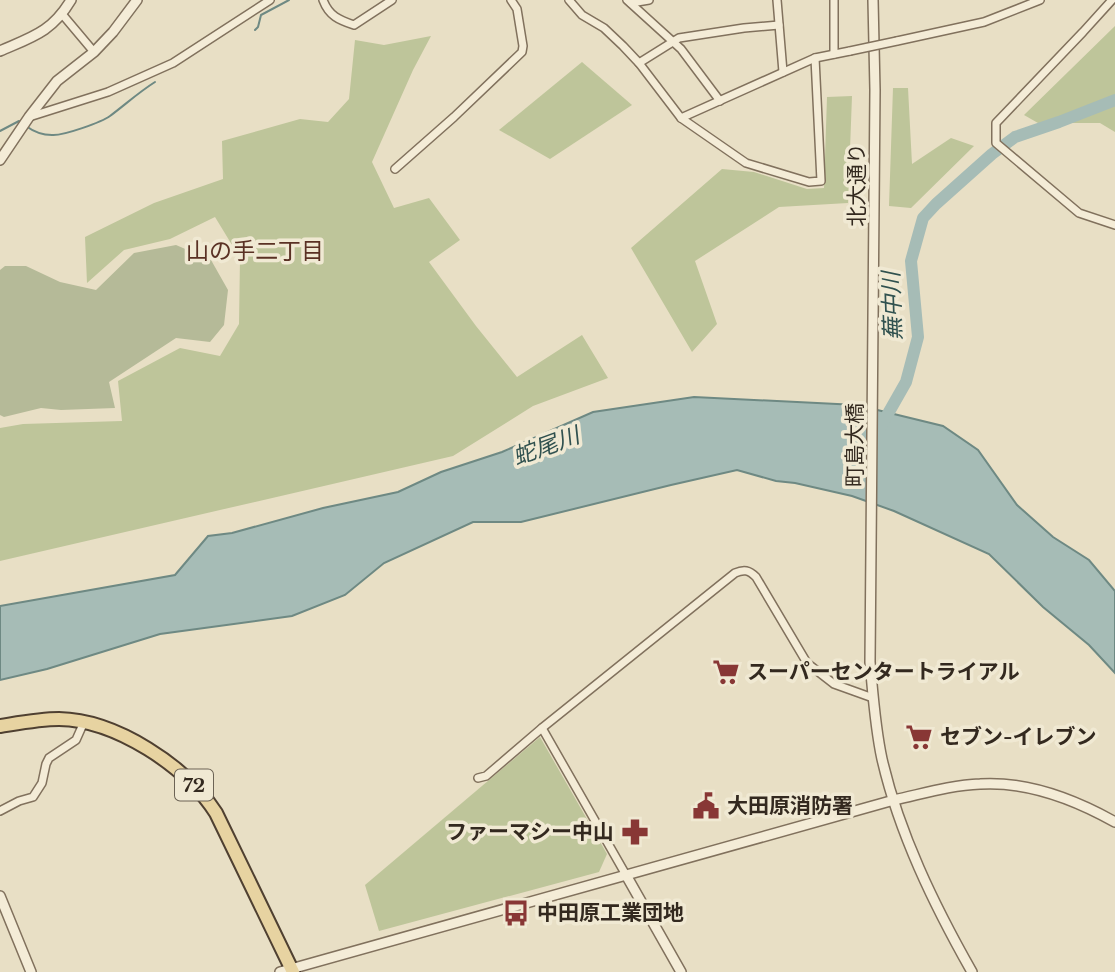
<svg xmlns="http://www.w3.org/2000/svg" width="1115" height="972" viewBox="0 0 1115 972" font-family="'Libre Baskerville','Noto Sans JP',serif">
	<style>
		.green { fill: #bec59a }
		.cemetery { fill: #b5ba98 }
		.water { fill: #a6bcb6; stroke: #6e8983; stroke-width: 2 }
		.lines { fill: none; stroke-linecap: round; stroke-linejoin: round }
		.stream { stroke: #6e8983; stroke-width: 2 }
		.river { stroke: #a6bcb6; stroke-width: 12 }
		.minor-casing { stroke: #81715d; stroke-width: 10 }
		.tertiary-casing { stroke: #81715d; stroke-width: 12 }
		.primary-casing { stroke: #4f4031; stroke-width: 16 }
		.minor { stroke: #f4ecd7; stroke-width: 7 }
		.tertiary { stroke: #f4ecd7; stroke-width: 9 }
		.primary { stroke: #e7d3a1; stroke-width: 12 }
		.minor-bridge-casing { stroke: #81715d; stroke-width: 10; stroke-linecap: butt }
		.minor-bridge { stroke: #f4ecd7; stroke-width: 7 }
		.labels { text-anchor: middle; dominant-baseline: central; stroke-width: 7; stroke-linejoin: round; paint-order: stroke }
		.shield { fill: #f0e9d3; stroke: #6c6355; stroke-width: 2 }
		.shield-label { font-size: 19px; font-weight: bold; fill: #33291f }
		.street-label { font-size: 21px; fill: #33291f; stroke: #f0e9d3 }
		.poi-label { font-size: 21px; font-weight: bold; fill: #33291f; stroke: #f0e9d3; text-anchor: start }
		.neighbourhood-label { font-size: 23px; fill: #5a3124; stroke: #f0e9d3 }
		.water-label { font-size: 23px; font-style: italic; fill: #30514f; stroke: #f0e9d3 }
	</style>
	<rect width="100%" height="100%" fill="#e8dfc5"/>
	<!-- green -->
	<g class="green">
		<polygon points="1115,26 1115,132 1100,123 1038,123 1024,115"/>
		<polygon points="431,36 413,70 372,162 394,208 429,198 460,240 429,262 476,326 517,377 582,335 608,378 533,406 453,456 0,561 0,428 23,424 122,421 118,381 180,348 220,356 239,324 240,258 215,217 170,239 124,250 87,283 85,237 154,203 223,179 222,141 300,119 328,122 349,99 355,40 384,45"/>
		<polygon points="582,62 632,105 550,159 499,130"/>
		<polygon points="893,88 908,88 912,164 951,138 974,146 911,208 889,206"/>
		<polygon points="852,96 848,203 779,207 695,261 717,324 692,352 631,248 722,169 754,172 807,189 824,188 827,97"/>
		<polygon points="540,737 607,854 599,872 379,931 365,885"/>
	</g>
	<!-- cemetery -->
	<polygon class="cemetery" points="176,245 211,260 228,290 224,325 210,342 176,338 109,382 115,408 61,410 41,408 4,417 0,415 0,270 5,266 26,266 60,282 96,290 134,253"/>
	<!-- water -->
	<polygon class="water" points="694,397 857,405 943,426 978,450 1017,505 1053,537 1089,560 1115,591 1115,673 1089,645 1043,607 989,554 894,511 852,496 795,483 776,481 737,470 671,485 521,522 473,522 384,563 345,595 292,616 160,634 47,669 0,680 0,606 175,575 208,536 232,533 323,508 398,492 441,472 502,452 593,412"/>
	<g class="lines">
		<!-- stream -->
		<g class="stream">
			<polyline points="255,30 258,27 261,15 289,0"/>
			<path d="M 26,126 C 34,132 43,135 52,135 C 63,136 102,122 110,116 C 126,104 139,92 155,82"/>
			<polyline points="0,131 19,121 22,123"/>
		</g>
		<!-- river -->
		<polyline class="river" points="881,426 906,382 918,337 911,261 923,218 936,204 992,154 1015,137 1059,122 1115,100"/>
		<!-- minor casing -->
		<g class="minor-casing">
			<g id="minor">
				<path d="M 323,0 C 329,16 339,20 354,25 L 392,0"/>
				<polyline points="569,0 582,15 604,28 623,46 639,63 681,118 746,163 809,182 821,181 815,58"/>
				<polyline points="627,0 681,49 720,101"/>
				<polyline points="777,0 783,72"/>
				<polyline points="1112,0 1083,32 996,123 996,143 1079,213 1115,225"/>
				<polyline points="631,3 649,0"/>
				<polyline points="62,14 94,52"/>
				<polyline points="897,41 984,22 1040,0"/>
				<polyline points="834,54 834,0"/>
				<polyline points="639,63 679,38 744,28 779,25"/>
				<polyline points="29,117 108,92 173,63 270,0"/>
				<polyline points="681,118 815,58 850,51"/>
				<polyline points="395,169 454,117 522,52 523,46 517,9 511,0"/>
				<polyline points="542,728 626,875"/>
				<path d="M 478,778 L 486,776 L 542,728 L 735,573 C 744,569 749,570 756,577 L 807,663 L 834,684 L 873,698"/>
				<polyline points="0,811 19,801 33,797 42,783 46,764 49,758 76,740 84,722"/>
			</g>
		</g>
		<!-- tertiary casing -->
		<g class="tertiary-casing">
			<g id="tertiary">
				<path d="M 873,0 L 875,90 L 870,662 C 873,694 875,727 882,759 C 899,833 934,905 972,972"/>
				<path d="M 0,51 C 32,37 52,32 71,0"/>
				<polyline points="0,160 29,117 57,81 94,52 113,32 137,0"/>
				<polyline points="626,875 681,972"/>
				<polyline points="0,896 31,972"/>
				<path d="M 280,972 L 894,800 C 922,794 951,785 980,784 C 1028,781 1074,799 1115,822"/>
			</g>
		</g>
		<!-- primary casing -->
		<g class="primary-casing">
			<path id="primary" d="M 0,726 C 19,723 40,719 59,719 C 116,720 186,766 216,813 L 293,972"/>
		</g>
		<!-- minor -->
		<use href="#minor" class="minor"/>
		<!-- tertiary -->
		<use href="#tertiary" class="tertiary"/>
		<!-- primary -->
		<use href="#primary" class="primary"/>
		<!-- minor-bridge casing -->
		<g class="minor-bridge-casing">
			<polyline id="minor-bridge" points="850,51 897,41"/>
		</g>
		<!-- minor-bridge -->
		<use href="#minor-bridge" class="minor-bridge"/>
	</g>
	<!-- icons -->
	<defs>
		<g id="supermarket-bare" transform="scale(2.1)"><path d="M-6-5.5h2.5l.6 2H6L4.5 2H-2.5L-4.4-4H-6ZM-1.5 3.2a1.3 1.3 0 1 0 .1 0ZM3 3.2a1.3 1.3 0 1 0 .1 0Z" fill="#883735" stroke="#f0e9d3" stroke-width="2.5" paint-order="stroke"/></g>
		<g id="civic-bare" transform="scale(2.1)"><path d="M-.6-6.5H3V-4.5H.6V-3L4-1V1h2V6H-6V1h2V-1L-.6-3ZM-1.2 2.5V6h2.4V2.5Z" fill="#883735" stroke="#f0e9d3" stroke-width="2.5" paint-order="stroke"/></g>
		<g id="pharmacy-bare" transform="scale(2.1)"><path d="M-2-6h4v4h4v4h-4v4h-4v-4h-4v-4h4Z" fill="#883735" stroke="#f0e9d3" stroke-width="2.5" paint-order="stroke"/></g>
		<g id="bus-bare" transform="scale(2.1)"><path d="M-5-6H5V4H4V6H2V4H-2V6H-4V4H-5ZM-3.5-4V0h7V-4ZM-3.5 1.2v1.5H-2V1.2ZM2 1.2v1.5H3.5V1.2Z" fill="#883735" stroke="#f0e9d3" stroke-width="2.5" paint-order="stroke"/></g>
	</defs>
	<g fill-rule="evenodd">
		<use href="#supermarket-bare" x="726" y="672"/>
		<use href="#supermarket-bare" x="919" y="737"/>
		<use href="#civic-bare" x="706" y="806"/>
		<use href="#pharmacy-bare" x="635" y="832"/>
		<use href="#bus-bare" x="516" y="913"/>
	</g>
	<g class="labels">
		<!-- shield labels -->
		<rect class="shield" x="175" y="769.5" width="38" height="31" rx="5"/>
		<g class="shield-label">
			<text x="194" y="785">72</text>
		</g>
		<!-- street labels -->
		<g class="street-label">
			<text transform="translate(857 185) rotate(-90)">北大通り</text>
			<text transform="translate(855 445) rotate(-90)">町島大橋</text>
		</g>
		<!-- poi labels -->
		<g class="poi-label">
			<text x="747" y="672">スーパーセンタートライアル</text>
			<text x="940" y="737">セブン-イレブン</text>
			<text x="727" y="806">大田原消防署</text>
			<text x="614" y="832" text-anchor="end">ファーマシー中山</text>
			<text x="537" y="913">中田原工業団地</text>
		</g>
		<!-- neighbourhood labels -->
		<g class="neighbourhood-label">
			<text x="255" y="251">山の手二丁目</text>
		</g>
		<!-- water labels -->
		<g class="water-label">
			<text transform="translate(892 306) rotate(-92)">蕪中川</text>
			<text transform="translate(546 446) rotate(-20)">蛇尾川</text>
		</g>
	</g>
</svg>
